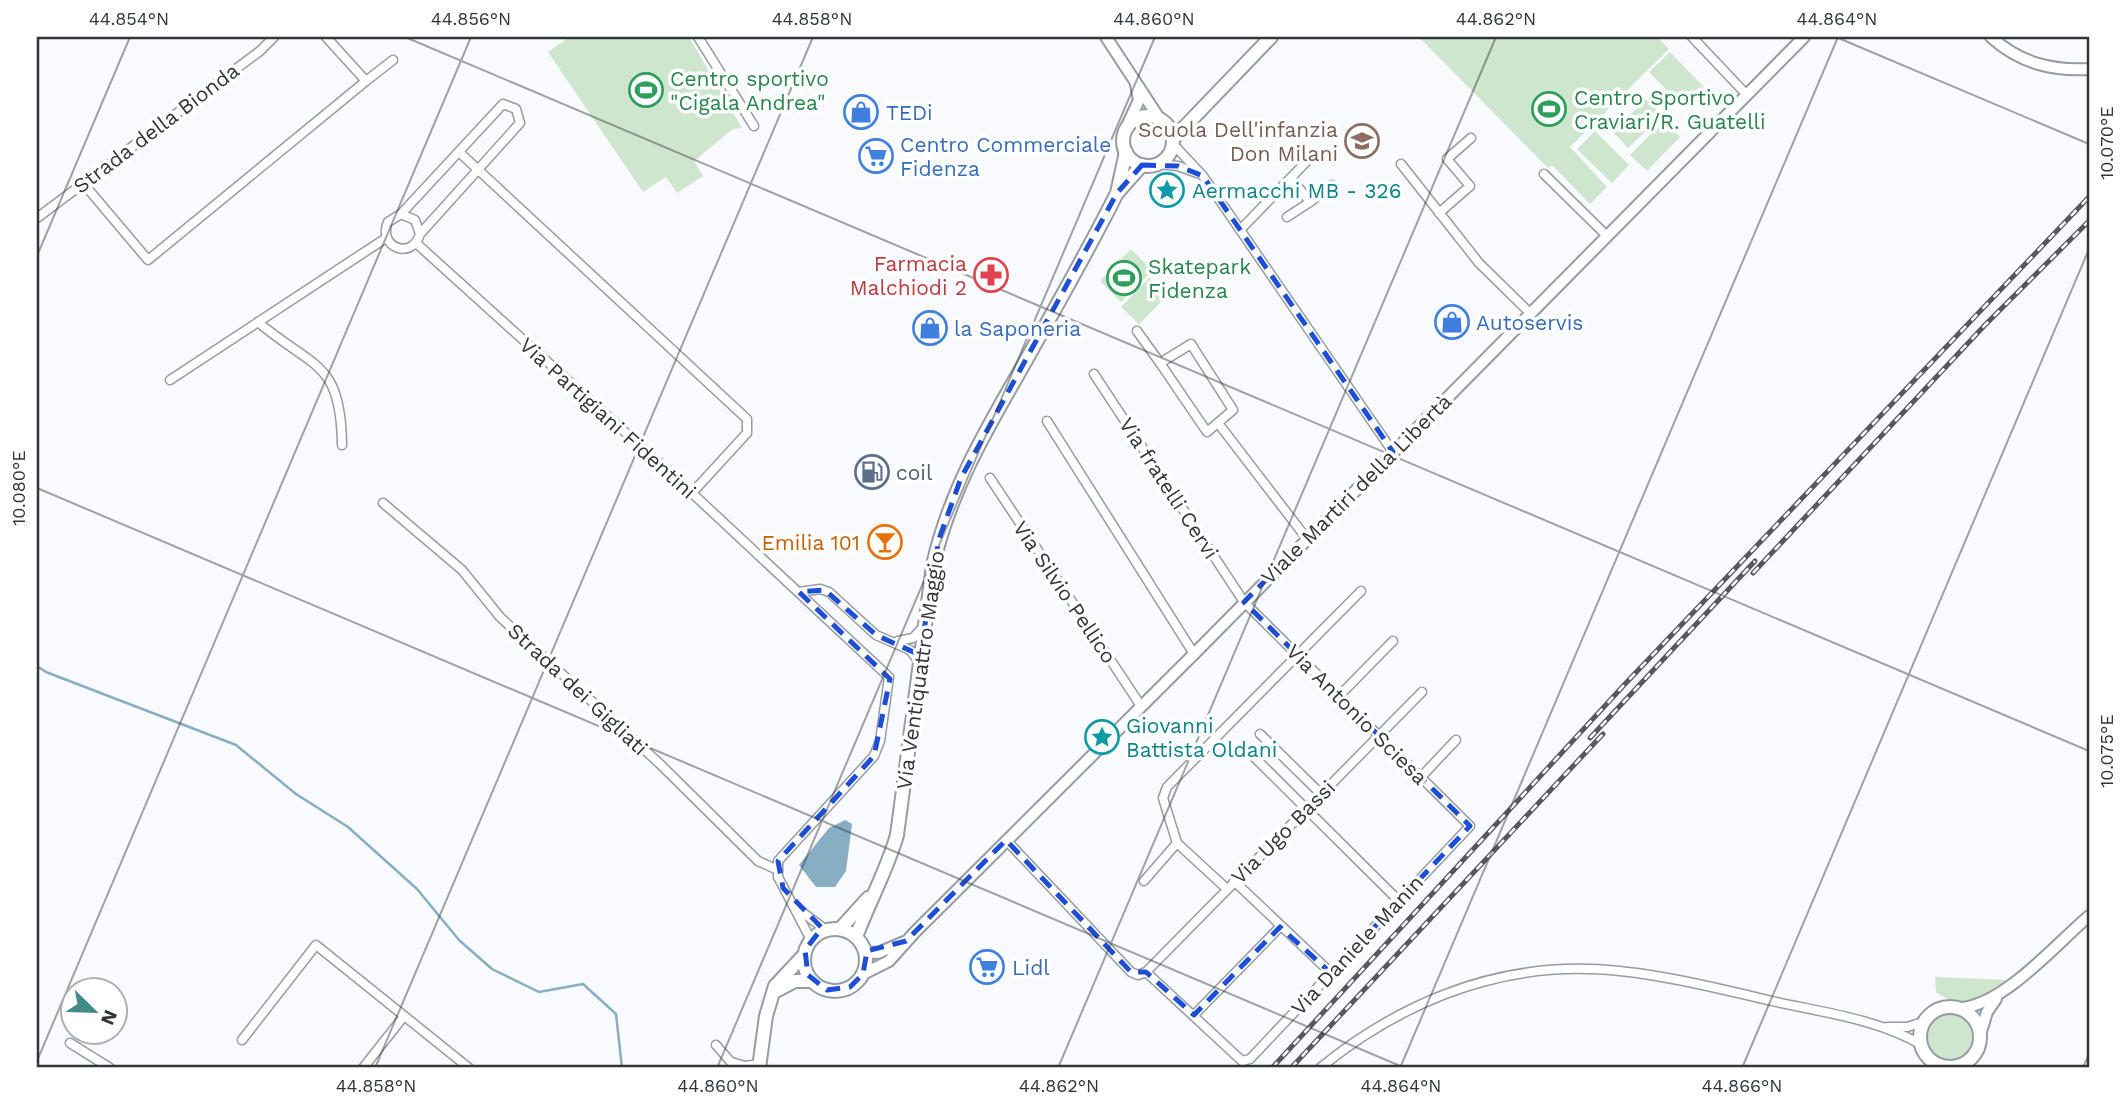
<svg xmlns="http://www.w3.org/2000/svg" width="2126" height="1105" viewBox="0 0 2126 1105" font-family="'Work Sans',sans-serif">
	<style>
		.green { fill: #cee5ce }
		.water { fill: #88aec4 }
		.lines { fill: none; stroke-linecap: round; stroke-linejoin: round }
		.stream { stroke: #88aec4; stroke-width: 2.5 }
		.minor-casing { stroke: #959ca3; stroke-width: 11 }
		.tertiary-casing { stroke: #959ca3; stroke-width: 14 }
		.secondary-casing { stroke: #959ca3; stroke-width: 16 }
		.minor { stroke: #fff; stroke-width: 8 }
		.tertiary { stroke: #fff; stroke-width: 10 }
		.secondary { stroke: #fff; stroke-width: 12 }
		.rail-casing { stroke: #56595c; stroke-width: 5 }
		.rail { stroke: #fff; stroke-width: 2.5; stroke-dasharray: 8; stroke-linecap: butt }
		.marked { fill: none; stroke: #1d4ed8; stroke-width: 5; stroke-dasharray: 14 9; stroke-linejoin: round }
		.ticks { fill: none; stroke: #333639; stroke-width: 2; stroke-opacity: 0.45 }
		.labels { text-anchor: middle; dominant-baseline: central; stroke-width: 7; stroke-linejoin: round; paint-order: stroke }
		.leisure-label { font-size: 21px; fill: #27864d; stroke: #fff; text-anchor: start }
		.shop-label { font-size: 21px; fill: #366cbe; stroke: #fff; text-anchor: start }
		.street-label { font-size: 21px; fill: #333639; stroke: #fff }
		.education-label { font-size: 21px; fill: #785e54; stroke: #fff; text-anchor: end }
		.culture-label { font-size: 21px; fill: #0d838f; stroke: #fff; text-anchor: start }
		.health-label { font-size: 21px; fill: #be3a42; stroke: #fff; text-anchor: end }
		.service-label { font-size: 21px; fill: #4e5e75; stroke: #fff; text-anchor: start }
		.food-label { font-size: 21px; fill: #c56008; stroke: #fff; text-anchor: end }
		.neatline { fill: none; stroke: #333639; stroke-width: 2.5 }
		.ticks-label { font-size: 18px; text-anchor: middle; fill: #333639 }
	</style>
	<rect width="100%" height="100%" fill="#f8fafe"/>
	<!-- green -->
	<g class="green">
		<polygon points="570,37 689,37 742,128 733,129 694,161 703,176 677,193 666,177 643,192 548,52"/>
		<polygon points="1419,37 1657,37 1669,49 1570,147 1607,187 1590,204 1552,165 1548,168"/>
		<polygon points="1670,52 1704,87 1683,107 1649,72"/>
		<polygon points="1646,99 1662,115 1628,148 1613,132"/>
		<polygon points="1664,121 1680,137 1647,171 1630,155"/>
		<polygon points="1595,131 1629,165 1612,183 1577,149"/>
		<polygon points="1131,249 1149,267 1148,275 1121,302 1100,281"/>
		<polygon points="1149,278 1167,296 1139,324 1121,307"/>
		<path d="M 1935,977 L 2007,980 C 1983,1000 1964,1012 1936,992 Z"/>
		<circle cx="1949" cy="1037" r="23"/>
	</g>
	<!-- water -->
	<polygon class="water" points="845,820 852,824 846,871 835,887 816,887 799,865 829,828"/>
	<g class="lines">
		<!-- stream -->
		<polyline class="stream" points="37,666 46,672 236,745 296,794 348,827 417,889 459,940 492,969 539,992 583,984 616,1014 622,1068"/>
		<!-- minor casing -->
		<g class="minor-casing">
			<g id="minor">
				<polyline points="698,37 754,126"/>
				<polyline points="1692,37 1747,95"/>
				<polyline points="366,81 393,60"/>
				<polyline points="1173,144 1203,176 1393,452"/>
				<polyline points="459,152 747,419 747,433 692,493"/>
				<polyline points="1157,164 1178,166 1197,173"/>
				<polyline points="1401,164 1479,263 1530,313"/>
				<polyline points="1544,174 1607,236"/>
				<polyline points="1291,178 1310,202 1332,185"/>
				<polyline points="83,183 148,260 366,81 326,37"/>
				<polyline points="1439,213 1470,186 1447,159 1471,138"/>
				<path d="M 401,214 L 503,104 L 516,109 L 520,123 L 420,234 C 412,261 377,247 388,222 L 401,214 L 415,220 L 420,234"/>
				<polyline points="1287,217 1310,202"/>
				<polyline points="37,218 260,51 274,37"/>
				<polyline points="1240,230 1311,157"/>
				<polyline points="416,243 677,479 889,677 880,741 874,756 778,861 778,877 811,940"/>
				<path d="M 258,322 C 313,369 341,360 342,445"/>
				<polyline points="1137,331 1160,363"/>
				<polygon points="1191,344 1233,410 1207,432 1160,363"/>
				<polyline points="170,380 386,238"/>
				<polyline points="1047,421 1194,654"/>
				<polyline points="1218,423 1307,539"/>
				<polyline points="990,478 1141,706"/>
				<polyline points="383,503 462,570 500,617 660,764 758,861 778,870"/>
				<polyline points="799,592 820,589 829,592 876,635 910,650 919,662"/>
				<polyline points="898,641 913,638 924,626"/>
				<polyline points="1339,696 1393,641"/>
				<polyline points="1260,734 1321,794"/>
				<polyline points="1248,751 1399,901"/>
				<polyline points="1421,777 1456,740"/>
				<polyline points="1006,840 1131,972 1138,975 1146,972 1242,1061 1250,1059 1470,826 1244,602 1094,374"/>
				<polyline points="1144,881 1177,843"/>
				<polyline points="1234,881 1331,973"/>
				<polyline points="1227,889 1177,843 1163,798 1167,787 1361,591"/>
				<polyline points="798,909 826,930"/>
				<polyline points="1146,972 1422,692"/>
				<polyline points="1194,1015 1280,927"/>
				<polyline points="1887,1027 1907,1027 1923,1022"/>
				<polyline points="242,1040 316,945 469,1068"/>
				<polyline points="70,1043 110,1068"/>
				<polyline points="716,1045 736,1068"/>
				<polyline points="731,1062 745,1066 760,1064"/>
				<polyline points="363,1068 404,1016"/>
				<path d="M 1320,1068 C 1396,1006 1488,966 1589,969 C 1645,970 1717,988 1772,1001 C 1821,1012 1877,1019 1920,1044"/>
			</g>
		</g>
		<!-- tertiary casing -->
		<g class="tertiary-casing">
			<g id="tertiary">
				<polyline points="1106,37 1159,118"/>
				<path d="M 1991,37 C 2020,63 2051,71 2089,69"/>
				<polyline points="1126,128 1139,100 1136,84"/>
				<polyline points="865,952 878,953 904,942"/>
				<polyline points="863,974 889,961 915,932 1194,654 1804,37"/>
				<path d="M 1960,1008 C 2003,1006 2057,943 2089,916"/>
				<polyline points="1980,1035 1987,1012 1996,999"/>
			</g>
		</g>
		<!-- secondary casing -->
		<g class="secondary-casing">
			<g id="secondary">
				<circle cx="1148" cy="141" r="25"/>
				<polyline points="1173,139 1271,37"/>
				<polyline points="1118,192 1142,165"/>
				<circle cx="835" cy="960" r="31"/>
				<polyline points="840,929 868,898"/>
				<path d="M 856,937 C 869,902 887,870 897,835 L 933,565 C 949,494 984,433 1020,371 C 1053,312 1087,253 1117,193 L 1126,152"/>
				<polyline points="774,992 795,981 812,981"/>
				<circle cx="1950" cy="1037" r="30"/>
				<polyline points="759,1068 766,1016 775,986 804,955"/>
			</g>
		</g>
		<!-- minor -->
		<use href="#minor" class="minor"/>
		<!-- tertiary -->
		<use href="#tertiary" class="tertiary"/>
		<!-- secondary -->
		<use href="#secondary" class="secondary"/>
		<!-- rail casing -->
		<g class="rail-casing">
			<g id="rail">
				<polyline points="1753,573 1985,325 2089,221"/>
				<polyline points="1590,738 1755,561"/>
				<polyline points="1272,1068 1625,684 2089,197"/>
				<polyline points="1291,1068 1603,734"/>
			</g>
		</g>
		<!-- rail -->
		<use href="#rail" class="rail"/>
	</g>
	<!-- marked area -->
	<path class="marked" d="M 1142,165 L 1178,166 L 1203,176 L 1393,452 L 1244,602 L 1470,826 L 1331,973 L 1280,927 L 1194,1015 L 1146,972 L 1131,972 L 1006,840 L 906,941 L 867,951 L 863,974 L 850,987 L 827,990 L 808,975 L 805,950 L 822,928 L 783,888 L 778,861 L 874,756 L 890,679 L 799,592 L 825,590 L 876,635 L 920,655 L 939,539 L 961,478 L 1117,193 Z"/>
	<!-- ticks -->
	<path class="ticks" d="M 405,37 L 2089,751M 1836,37 L 2089,144M 37,256 L 130,37M 37,488 L 1405,1068M 37,1061 L 471,37M 375,1068 L 813,37M 717,1068 L 1155,37M 1058,1068 L 1496,37M 1400,1068 L 1838,37M 1742,1068 L 2089,249M 2083,1068 L 2089,1054"/>
	<!-- icons -->
	<defs>
		<g id="stadium-ring" transform="scale(1.75)"><circle r="9.5" fill="#fff" stroke="#2e9e5b" stroke-width="1.5"/><path d="M0-5a6.5 5 0 1 0 0 10a6.5 5 0 1 0 0-10ZM-3.5-1.8h7v3.6h-7Z" fill="#2e9e5b"/></g>
		<g id="shop-ring" transform="scale(1.75)"><circle r="9.5" fill="#fff" stroke="#3f7fe0" stroke-width="1.5"/><path d="M-5-2.5h2.3a2.7 3.5 0 0 1 5.4 0H5L5.5 6h-11ZM-1.5-2.5h3a1.5 2.3 0 0 0-3 0Z" fill="#3f7fe0"/></g>
		<g id="school-ring" transform="scale(1.75)"><circle r="9.5" fill="#fff" stroke="#8d6e63" stroke-width="1.5"/><path d="M0-5L7-2L0 1L-7-2ZM-4 1L0 2.5L4 1V4Q0 6-4 4Z" fill="#8d6e63"/></g>
		<g id="supermarket-ring" transform="scale(1.75)"><circle r="9.5" fill="#fff" stroke="#3f7fe0" stroke-width="1.5"/><path d="M-6-5.5h2.5l.6 2H6L4.5 2H-2.5L-4.4-4H-6ZM-1.5 3.2a1.3 1.3 0 1 0 .1 0ZM3 3.2a1.3 1.3 0 1 0 .1 0Z" fill="#3f7fe0"/></g>
		<g id="sight-ring" transform="scale(1.75)"><circle r="9.5" fill="#fff" stroke="#0f9aa8" stroke-width="1.5"/><path d="M0-6L1.8-2.2L6-1.7L2.9 1.2L3.7 5.4L0 3.3L-3.7 5.4L-2.9 1.2L-6-1.7L-1.8-2.2Z" fill="#0f9aa8"/></g>
		<g id="pharmacy-ring" transform="scale(1.75)"><circle r="9.5" fill="#fff" stroke="#e0444e" stroke-width="1.5"/><path d="M-2-6h4v4h4v4h-4v4h-4v-4h-4v-4h4Z" fill="#e0444e"/></g>
		<g id="fuel-ring" transform="scale(1.75)"><circle r="9.5" fill="#fff" stroke="#5c6f8a" stroke-width="1.5"/><path d="M-5.5-6h7V0h2V4h1.3V-2.5L3-4.5l.8-.8L6-3V5H2.5V1h-1V6h-7ZM-4.2-4.7v3.2H.2V-4.7Z" fill="#5c6f8a"/></g>
		<g id="bar-ring" transform="scale(1.75)"><circle r="9.5" fill="#fff" stroke="#e8710a" stroke-width="1.5"/><path d="M-6-5H6L.8 .8V4.5H3.5V6h-7V4.5H-.8V.8Z" fill="#e8710a"/></g>
	</defs>
	<g fill-rule="evenodd">
		<use href="#stadium-ring" x="646" y="90"/>
		<use href="#stadium-ring" x="1549" y="109"/>
		<use href="#shop-ring" x="861" y="112"/>
		<use href="#school-ring" x="1362" y="141"/>
		<use href="#supermarket-ring" x="876" y="156"/>
		<use href="#sight-ring" x="1167" y="190"/>
		<use href="#pharmacy-ring" x="991" y="275"/>
		<use href="#stadium-ring" x="1124" y="278"/>
		<use href="#shop-ring" x="1452" y="322"/>
		<use href="#shop-ring" x="930" y="328"/>
		<use href="#fuel-ring" x="872" y="472"/>
		<use href="#bar-ring" x="885" y="542"/>
		<use href="#sight-ring" x="1102" y="737"/>
		<use href="#supermarket-ring" x="987" y="967"/>
	</g>
	<g class="labels">
		<!-- leisure labels -->
		<g class="leisure-label">
			<text x="670" y="78">Centro sportivo<tspan x="670" dy="24">"Cigala Andrea"</tspan></text>
			<text x="1574" y="97">Centro Sportivo<tspan x="1574" dy="24">Craviari/R. Guatelli</tspan></text>
			<text x="1148" y="266">Skatepark<tspan x="1148" dy="24">Fidenza</tspan></text>
		</g>
		<!-- shop labels -->
		<g class="shop-label">
			<text x="886" y="112">TEDi</text>
			<text x="900" y="144">Centro Commerciale<tspan x="900" dy="24">Fidenza</tspan></text>
			<text x="1476" y="322">Autoservis</text>
			<text x="954" y="328">la Saponeria</text>
			<text x="1012" y="967">Lidl</text>
		</g>
		<!-- street labels -->
		<g class="street-label">
			<text transform="translate(156 128) rotate(-37)">Strada della Bionda</text>
			<text transform="translate(608 418) rotate(42)">Via Partigiani Fidentini</text>
			<text transform="translate(1169 488) rotate(57)">Via fratelli Cervi</text>
			<text transform="translate(1356 489) rotate(-45)">Viale Martiri della Libertà</text>
			<text transform="translate(1065 592) rotate(56)">Via Silvio Pellico</text>
			<text transform="translate(920 670) rotate(-82)">Via Ventiquattro Maggio</text>
			<text transform="translate(578 689) rotate(43)">Strada dei Gigliati</text>
			<text transform="translate(1357 714) rotate(45)">Via Antonio Sciesa</text>
			<text transform="translate(1283 832) rotate(-45)">Via Ugo Bassi</text>
			<text transform="translate(1357 945) rotate(-47)">Via Daniele Manin</text>
		</g>
		<!-- education labels -->
		<g class="education-label">
			<text x="1338" y="129">Scuola Dell'infanzia<tspan x="1338" dy="24">Don Milani</tspan></text>
		</g>
		<!-- culture labels -->
		<g class="culture-label">
			<text x="1192" y="190">Aermacchi MB - 326</text>
			<text x="1126" y="725">Giovanni<tspan x="1126" dy="24">Battista Oldani</tspan></text>
		</g>
		<!-- health labels -->
		<g class="health-label">
			<text x="967" y="263">Farmacia<tspan x="967" dy="24">Malchiodi 2</tspan></text>
		</g>
		<!-- service labels -->
		<g class="service-label">
			<text x="896" y="472">coil</text>
		</g>
		<!-- food labels -->
		<g class="food-label">
			<text x="860" y="542">Emilia 101</text>
		</g>
	</g>
	<!-- border -->
	<rect width="2126" height="1105" fill="none" stroke="#ffffff" stroke-width="77"/>
	<!-- north arrow -->
	<g transform="translate(94 1011) rotate(113)"><circle r="33" fill="#ffffff" stroke="#adafb0" stroke-width="2"/>
	<path d="M0-5L12 26L0 18L-12 26Z" fill="#428a87"/>
	<text y="-10" font-size="19" font-weight="bold" text-anchor="middle" fill="#333639">N</text>
	</g>
	<rect x="38" y="38" width="2050" height="1028" class="neatline"/>
	<g class="ticks-label">
		<text x="129" y="25">44.854°N</text>
		<text x="471" y="25">44.856°N</text>
		<text x="812" y="25">44.858°N</text>
		<text x="1154" y="25">44.860°N</text>
		<text x="1496" y="25">44.862°N</text>
		<text x="1837" y="25">44.864°N</text>
		<text transform="translate(2107 143) rotate(-90)" y="6">10.070°E</text>
		<text transform="translate(19 488) rotate(-90)" y="6">10.080°E</text>
		<text transform="translate(2107 751) rotate(-90)" y="6">10.075°E</text>
		<text x="376" y="1092">44.858°N</text>
		<text x="718" y="1092">44.860°N</text>
		<text x="1059" y="1092">44.862°N</text>
		<text x="1401" y="1092">44.864°N</text>
		<text x="1742" y="1092">44.866°N</text>
	</g>
</svg>
